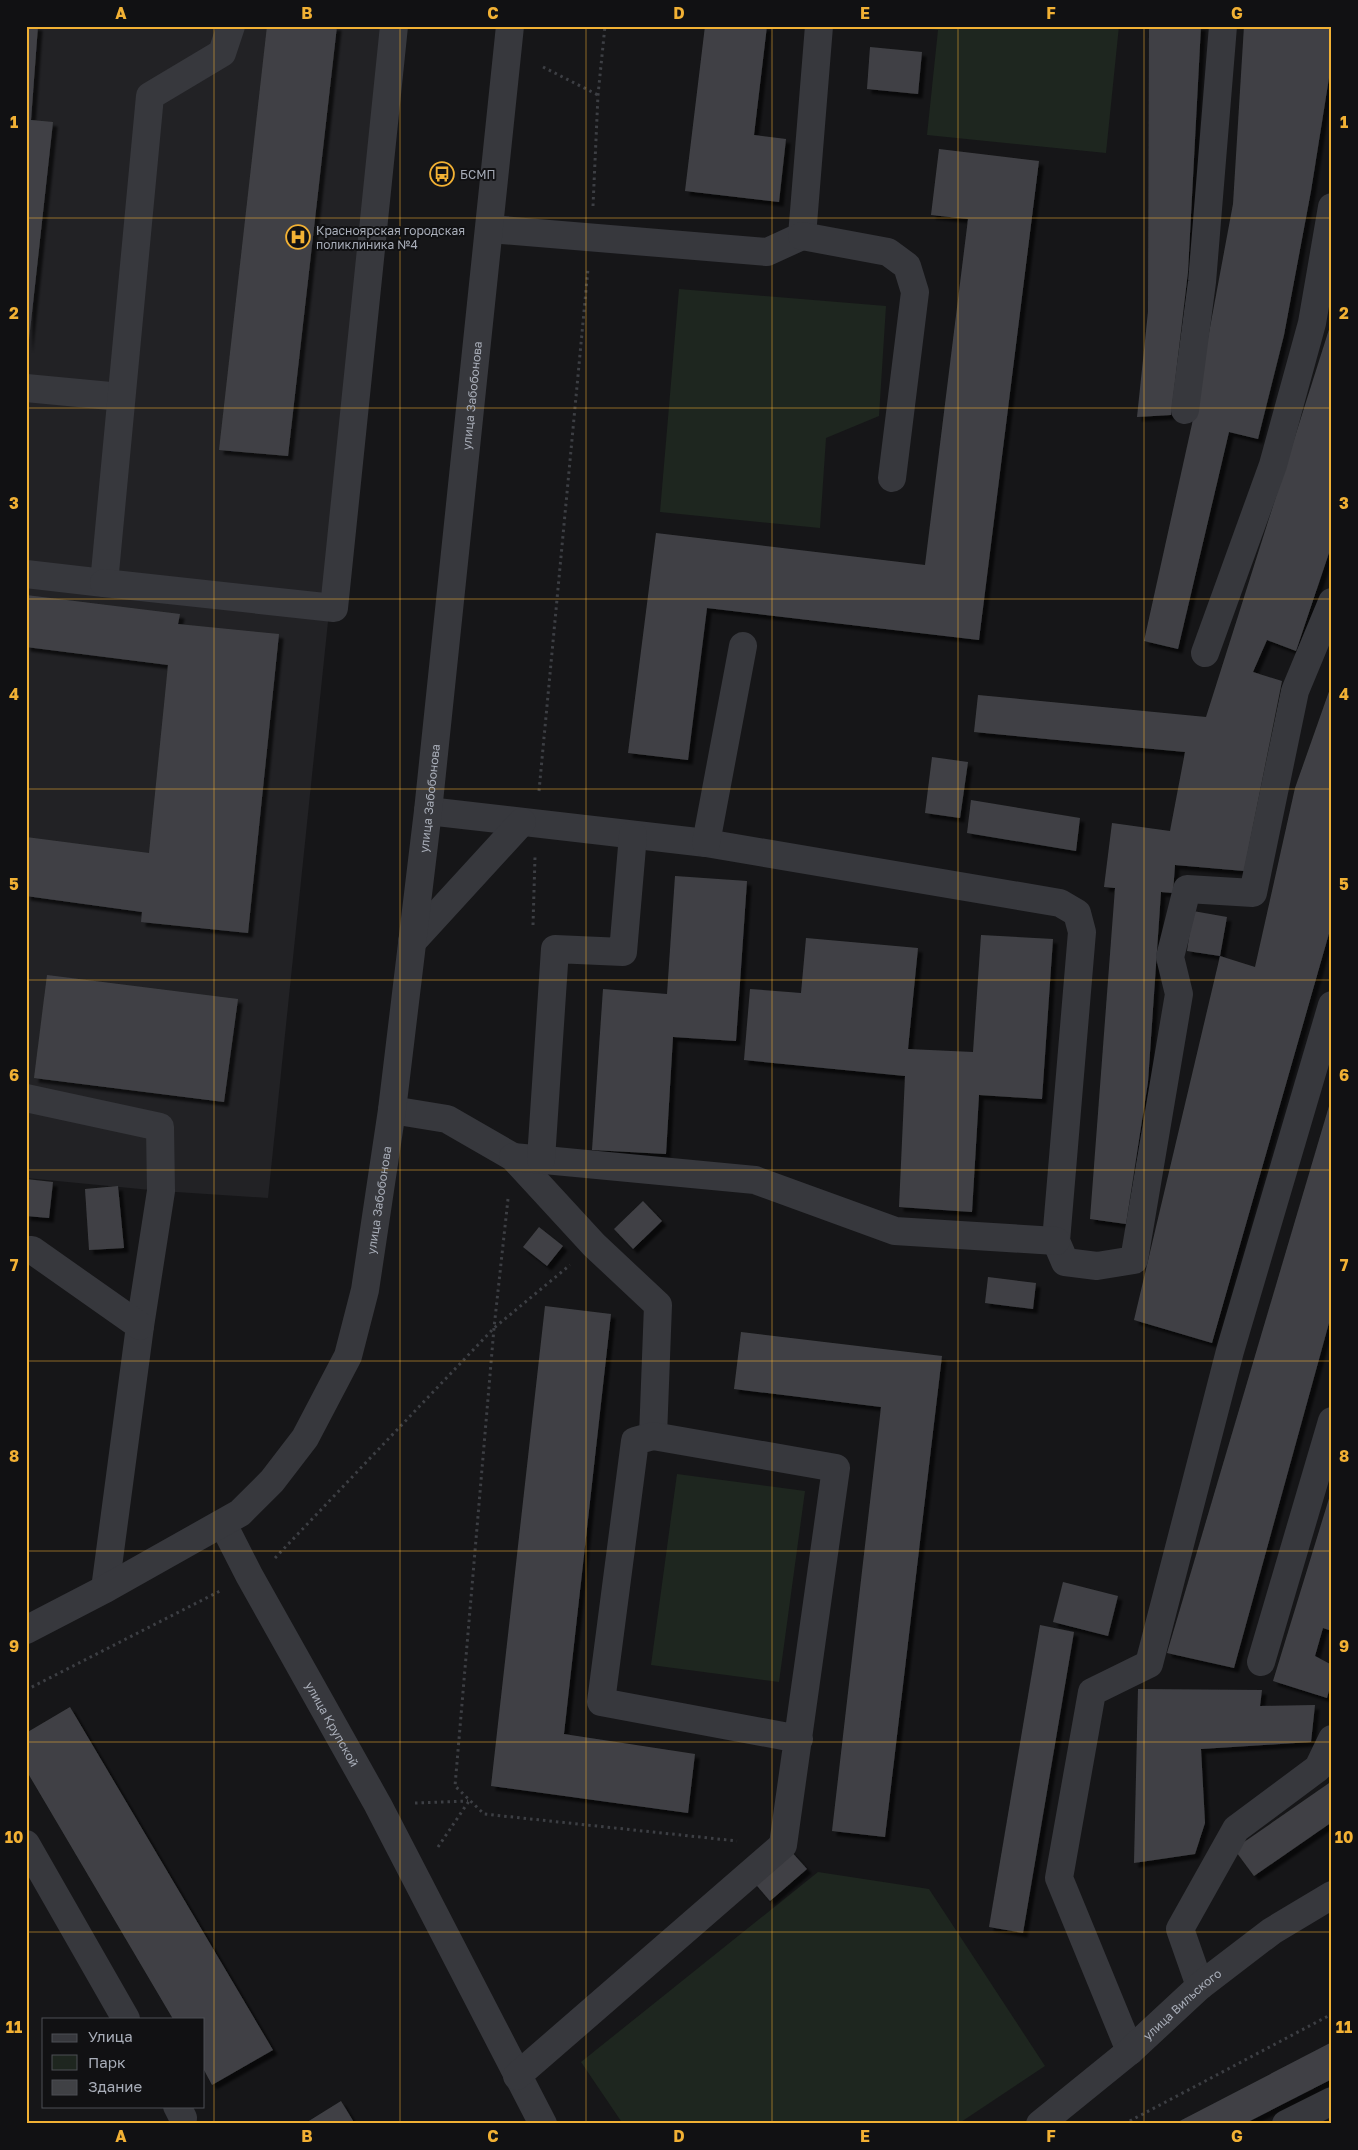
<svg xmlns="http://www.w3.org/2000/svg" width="1358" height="2150" viewBox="0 0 1358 2150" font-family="'Golos Text',sans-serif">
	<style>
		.built { fill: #222225 }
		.green { fill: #1e261f }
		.building { fill: #404145; filter: url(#shadow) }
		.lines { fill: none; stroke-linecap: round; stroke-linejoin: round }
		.path { stroke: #3d3f44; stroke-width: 3; stroke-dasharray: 2.5 4; stroke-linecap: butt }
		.minor { stroke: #37383d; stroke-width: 28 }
		.grid { fill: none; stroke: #f2b134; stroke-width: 1; stroke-opacity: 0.55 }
		.labels { text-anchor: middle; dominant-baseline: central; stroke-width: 4; stroke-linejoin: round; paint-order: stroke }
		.poi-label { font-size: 12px; fill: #a8adb8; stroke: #111113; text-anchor: start }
		.street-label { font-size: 12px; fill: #a8adb8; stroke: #111113 }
		.neatline { fill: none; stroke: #f2b134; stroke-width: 2 }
		.grid-label { font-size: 16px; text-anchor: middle; font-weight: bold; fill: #f2b134 }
	</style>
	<defs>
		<filter id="shadow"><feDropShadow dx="4.5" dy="4.5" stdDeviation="1" flood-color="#0009"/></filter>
	</defs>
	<rect width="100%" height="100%" fill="#161618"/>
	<!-- built -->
	<polygon class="built" points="26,26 390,26 268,1198 161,1191 26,1178"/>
	<!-- green -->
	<g class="green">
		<polygon points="903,26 1119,26 1106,153 927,135 938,30"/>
		<polygon points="679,289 886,306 879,416 826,438 820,528 660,512"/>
		<polygon points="677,1474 805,1491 779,1682 651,1665"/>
		<polygon points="818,1872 929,1889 1045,2066 958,2124 623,2124 581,2062"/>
	</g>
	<!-- building -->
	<g class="building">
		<polygon points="26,26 38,26 31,120 53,122 28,349"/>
		<polygon points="267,26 337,26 288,456 219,450"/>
		<polygon points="705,26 767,26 754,135 786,139 779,202 685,191"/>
		<polygon points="1149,26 1201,26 1188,272 1171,415 1137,417 1148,312"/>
		<polygon points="1244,26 1332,26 1332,59 1311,191 1284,335 1258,439 1229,432 1178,649 1144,641 1192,424 1233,204"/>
		<polygon points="870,47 922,52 918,94 867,89"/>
		<polygon points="939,149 1039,161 979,640 707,608 688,760 628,753 656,533 925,565 968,219 931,215"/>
		<polygon points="1332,320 1332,544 1296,651 1267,640 1253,672 1282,681 1244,871 1175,865 1173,893 1161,892 1148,1082 1126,1224 1090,1219 1115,888 1104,887 1112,823 1170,831 1185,752 974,732 978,695 1206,717"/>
		<polygon points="26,595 180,614 178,624 279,634 248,933 141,922 142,912 26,896 26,837 149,853 168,665 26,647"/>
		<polygon points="1332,683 1332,923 1212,1343 1134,1320 1220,956 1255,967 1295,788"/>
		<polygon points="932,757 968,762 960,818 925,813"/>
		<polygon points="971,800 1080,818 1076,851 967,833"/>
		<polygon points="675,876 747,881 736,1041 673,1037 666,1154 592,1150 603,989 667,994"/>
		<polygon points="1193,911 1227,917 1220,956 1187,951"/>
		<polygon points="981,935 1053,939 1042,1099 979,1095 972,1212 899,1207 905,1076 744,1060 750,989 801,993 806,938 918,948 908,1049 973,1052"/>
		<polygon points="47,975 238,999 224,1102 34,1078"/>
		<polygon points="1332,1096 1332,1312 1234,1668 1167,1653"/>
		<polygon points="26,1179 53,1182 49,1218 26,1216"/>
		<polygon points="118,1186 124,1248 89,1250 85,1189"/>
		<polygon points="643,1201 662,1221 633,1249 614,1229"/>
		<polygon points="539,1227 563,1246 547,1266 523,1247"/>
		<polygon points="988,1277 1036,1283 1033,1309 985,1303"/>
		<polygon points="545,1306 611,1314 564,1734 695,1754 688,1813 491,1786"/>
		<polygon points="741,1332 942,1356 885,1837 832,1831 881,1407 734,1389"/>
		<polygon points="1331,1492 1332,1631 1323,1628 1315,1656 1332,1665 1332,1680 1327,1698 1273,1681"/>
		<polygon points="1063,1582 1118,1596 1108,1636 1053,1622"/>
		<polygon points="1040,1625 1074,1632 1023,1933 989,1927"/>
		<polygon points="1138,1689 1262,1690 1260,1706 1315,1705 1311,1742 1201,1749 1205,1823 1195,1854 1134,1863"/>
		<polygon points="70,1707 273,2050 212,2085 204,2070 204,2019 173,2019 26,1770 26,1733"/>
		<polygon points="1332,1781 1332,1822 1254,1876 1234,1849"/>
		<polygon points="789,1849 807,1869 770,1901 752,1880"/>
		<polygon points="1332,2042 1332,2079 1244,2124 1174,2124"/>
		<polygon points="341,2101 355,2124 304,2124"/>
	</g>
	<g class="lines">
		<!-- path -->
		<g class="path">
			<polyline points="543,67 598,95"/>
			<polyline points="593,206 598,95 605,26"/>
			<polyline points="539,791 588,269"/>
			<polyline points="533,925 535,857"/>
			<polyline points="508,1199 494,1328 455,1786 484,1814 737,1841"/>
			<polyline points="275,1558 494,1328 570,1265"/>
			<polyline points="26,1690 220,1591"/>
			<polyline points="415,1803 468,1801"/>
			<polyline points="438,1847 469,1801"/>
			<polyline points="1124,2124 1332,2014"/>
		</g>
		<!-- minor -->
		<g class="minor">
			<polyline points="490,229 767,252 802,236 819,26"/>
			<polyline points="802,236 888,252 907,266 915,292 892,478"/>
			<polyline points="26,388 121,397"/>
			<polyline points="1185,410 1202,282 1223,26"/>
			<polyline points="26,574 104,583 150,96 222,53 231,26"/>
			<polyline points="104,583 334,608 394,26"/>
			<polyline points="1205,653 1273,465 1312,323 1332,207"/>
			<polyline points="428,811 706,843 1060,903 1077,913 1082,932 1056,1241 1065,1262 1097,1266 1134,1260 1179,994 1170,957 1187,889 1253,893 1295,691 1332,602"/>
			<polyline points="706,843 743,646"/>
			<polyline points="412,942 522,822"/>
			<polyline points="26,1098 160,1127 161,1191 140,1326 105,1589"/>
			<polyline points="392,1110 447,1119 513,1157 594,1245 658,1305 653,1436"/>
			<polyline points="513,1157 755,1180 895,1231 1056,1241"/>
			<polyline points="541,1159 555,949 623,952 633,835"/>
			<polyline points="26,1250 32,1250 140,1326"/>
			<path id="s1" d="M 223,1524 L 249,1575 L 378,1805 L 543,2124"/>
			<path id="s2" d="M 26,1630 L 105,1589 L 240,1513 L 272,1481 L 305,1438 L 348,1356 L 365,1290 L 392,1110 L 428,811 L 510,26"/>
			<polyline points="1261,1662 1332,1421"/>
			<polyline points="26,1844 126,2019"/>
			<polyline points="1200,1986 1180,1929 1236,1829 1318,1768 1332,1739"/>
			<polyline points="1130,2051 1059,1878 1092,1692 1149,1664 1230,1351 1332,1005"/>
			<polyline points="517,2076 783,1845 836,1468 653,1436 635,1441 601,1702 799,1739"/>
			<polyline points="177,2106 183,2118"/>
			<path id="s3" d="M 1040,2124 L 1130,2051 L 1200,1986 L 1272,1931 L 1332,1895"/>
			<polyline points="1286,2124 1332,2101"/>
		</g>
	</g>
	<!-- grid -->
	<path class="grid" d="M 214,26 L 214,2124M 400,26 L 400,2124M 586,26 L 586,2124M 772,26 L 772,2124M 958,26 L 958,2124M 1144,26 L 1144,2124M 26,218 L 1332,218M 26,408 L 1332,408M 26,599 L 1332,599M 26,789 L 1332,789M 26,980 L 1332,980M 26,1170 L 1332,1170M 26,1361 L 1332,1361M 26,1551 L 1332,1551M 26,1742 L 1332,1742M 26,1932 L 1332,1932"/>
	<!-- icons -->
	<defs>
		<g id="bus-ring" transform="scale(1.25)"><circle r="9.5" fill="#111113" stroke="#f2b134" stroke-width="1.5"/><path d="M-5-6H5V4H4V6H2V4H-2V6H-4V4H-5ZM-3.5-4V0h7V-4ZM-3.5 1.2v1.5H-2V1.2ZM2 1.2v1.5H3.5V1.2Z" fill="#f2b134"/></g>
		<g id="hospital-ring" transform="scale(1.25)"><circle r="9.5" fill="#111113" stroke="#f2b134" stroke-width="1.5"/><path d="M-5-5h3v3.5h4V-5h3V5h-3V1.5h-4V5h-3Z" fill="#f2b134"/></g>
	</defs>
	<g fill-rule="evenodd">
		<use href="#bus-ring" x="442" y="174"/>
		<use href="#hospital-ring" x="298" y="237"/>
	</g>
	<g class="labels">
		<!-- poi labels -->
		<g class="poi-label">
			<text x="460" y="174">БСМП</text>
			<text x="316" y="230">Красноярская городская<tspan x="316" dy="14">поликлиника №4</tspan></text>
		</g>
		<!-- street labels -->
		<g class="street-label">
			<text stroke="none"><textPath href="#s2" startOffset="1405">улица Забобонова</textPath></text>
			<text stroke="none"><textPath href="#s2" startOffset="1000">улица Забобонова</textPath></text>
			<text stroke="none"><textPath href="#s2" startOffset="595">улица Забобонова</textPath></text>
			<text stroke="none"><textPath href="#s1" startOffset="228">улица Крупской</textPath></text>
			<text stroke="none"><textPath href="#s3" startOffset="186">улица Вильского</textPath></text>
		</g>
	</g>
	<!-- border -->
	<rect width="1358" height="2150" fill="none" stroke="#111113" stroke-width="55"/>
	<!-- legend -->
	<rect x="42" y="2018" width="162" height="90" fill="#111113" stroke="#4d4f55"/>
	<rect x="52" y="2034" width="25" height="8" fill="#37383d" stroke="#4d4f55"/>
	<text x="88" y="2042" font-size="15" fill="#a8adb8">Улица</text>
	<rect x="52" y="2055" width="25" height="15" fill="#1e261f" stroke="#4d4f55"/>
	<text x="88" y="2068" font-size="15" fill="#a8adb8">Парк</text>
	<rect x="52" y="2080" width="25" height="15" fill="#404145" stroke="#4d4f55"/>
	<text x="88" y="2092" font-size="15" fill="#a8adb8">Здание</text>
	<rect x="28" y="28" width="1302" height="2094" class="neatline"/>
	<g class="grid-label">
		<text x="121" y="19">A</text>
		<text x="307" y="19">B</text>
		<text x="493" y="19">C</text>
		<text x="679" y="19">D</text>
		<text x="865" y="19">E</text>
		<text x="1051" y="19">F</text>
		<text x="1237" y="19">G</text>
		<text x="14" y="128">1</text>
		<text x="1344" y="128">1</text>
		<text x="14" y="319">2</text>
		<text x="1344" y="319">2</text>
		<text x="14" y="509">3</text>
		<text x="1344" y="509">3</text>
		<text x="14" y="700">4</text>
		<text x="1344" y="700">4</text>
		<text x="14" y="890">5</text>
		<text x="1344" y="890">5</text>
		<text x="14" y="1081">6</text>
		<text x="1344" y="1081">6</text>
		<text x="14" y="1271">7</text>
		<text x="1344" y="1271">7</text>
		<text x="14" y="1462">8</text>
		<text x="1344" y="1462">8</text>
		<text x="14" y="1652">9</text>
		<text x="1344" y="1652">9</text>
		<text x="14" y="1843">10</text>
		<text x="1344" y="1843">10</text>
		<text x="14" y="2033">11</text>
		<text x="1344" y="2033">11</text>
		<text x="121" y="2142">A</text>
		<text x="307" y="2142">B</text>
		<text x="493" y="2142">C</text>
		<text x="679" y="2142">D</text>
		<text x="865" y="2142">E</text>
		<text x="1051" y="2142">F</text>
		<text x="1237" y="2142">G</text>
	</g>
</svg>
